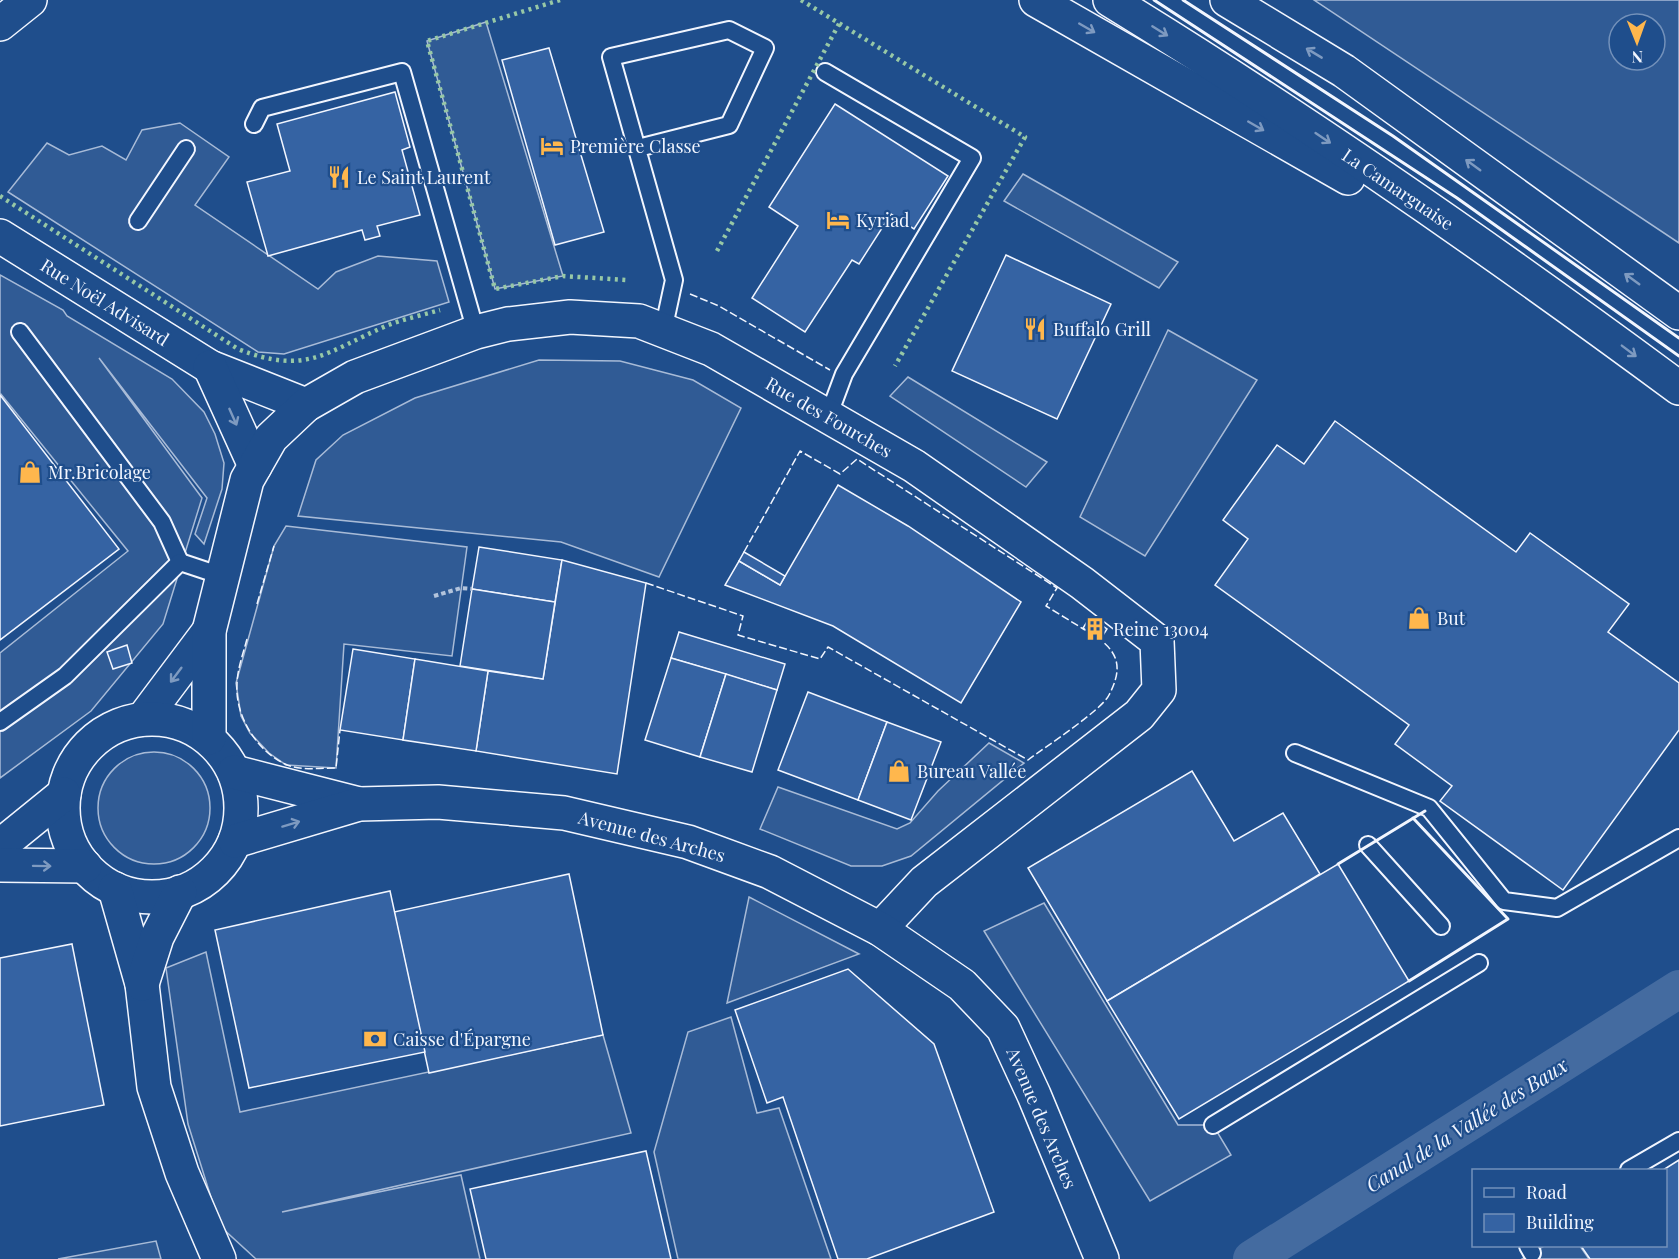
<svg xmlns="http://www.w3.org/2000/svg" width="1679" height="1259" viewBox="0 0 1679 1259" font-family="'Playfair Display',serif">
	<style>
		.built { fill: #305b95; stroke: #a8bbd7; stroke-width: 1.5; fill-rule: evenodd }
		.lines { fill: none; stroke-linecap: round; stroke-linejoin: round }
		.canal { stroke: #446ba0; stroke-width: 38 }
		.building { fill: #3563a3; stroke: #f2f6ff; stroke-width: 1.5 }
		.service-casing { stroke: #f2f6ff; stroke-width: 20 }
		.minor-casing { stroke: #f2f6ff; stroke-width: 36 }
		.trunk-casing { stroke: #f2f6ff; stroke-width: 36 }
		.path { stroke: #b3c4dc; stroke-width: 4; stroke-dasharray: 4.5 3; stroke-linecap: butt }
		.service { stroke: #1f4e8c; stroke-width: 16 }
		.minor { stroke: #1f4e8c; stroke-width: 33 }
		.trunk { stroke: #1f4e8c; stroke-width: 33 }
		.hedge { stroke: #97c8a6; stroke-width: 4.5; stroke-dasharray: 3 4.5; stroke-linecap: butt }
		.fence { stroke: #f2f6ff; stroke-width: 1.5; stroke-dasharray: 8 3; stroke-linecap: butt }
		.wall { stroke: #f2f6ff; stroke-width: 3 }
		.oneway { stroke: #7e9ac0 }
		.labels { text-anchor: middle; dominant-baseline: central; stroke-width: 4.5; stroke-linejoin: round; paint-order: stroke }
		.poi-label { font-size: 18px; fill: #f2f6ff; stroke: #1f4e8c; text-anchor: start }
		.street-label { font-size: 18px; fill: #f2f6ff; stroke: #1f4e8c }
		.water-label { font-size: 20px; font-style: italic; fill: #f2f6ff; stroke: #1f4e8c }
	</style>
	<rect width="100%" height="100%" fill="#1f4e8c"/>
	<!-- built -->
	<g class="built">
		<path d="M 1314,0 L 1679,0 L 1679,243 ZM 1619,24 L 1655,24 L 1655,60 L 1619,60 Z"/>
		<polygon points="486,22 563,276 495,289 427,41"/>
		<polygon points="180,123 229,157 195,205 318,289 336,272 378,256 437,261 449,302 284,354 258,352 8,192 47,143 69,155 102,146 126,160 142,130"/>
		<polygon points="1023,174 1178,262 1159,288 1004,201"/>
		<polygon points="0,275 63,310 67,316 172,379 204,412 215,434 224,463 222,489 204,544 195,534 207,498 99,358 202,498 163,624 91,711 0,778 0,653 128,551 0,393"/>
		<polygon points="1168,330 1257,380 1145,556 1080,517"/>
		<polygon points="539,360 620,361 693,380 741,408 659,577 561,542 298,516 316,460 343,435 415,398"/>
		<polygon points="908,377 1047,462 1026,487 890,396"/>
		<polygon points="286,526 467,547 452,656 344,644 336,768 286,765 269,753 250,733 241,716 236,683 274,546"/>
		<polygon points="989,743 1024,763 911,856 882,866 851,866 760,829 778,787 897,829 910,823 938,791"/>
		<circle cx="154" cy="808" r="56"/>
		<polygon points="749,897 859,954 727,1003"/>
		<polygon points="1044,903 1178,1125 1213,1125 1231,1155 1150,1201 984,931"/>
		<polygon points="206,952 240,1112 603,1035 631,1133 282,1212 461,1175 480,1259 256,1259 220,1226 188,1124 166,968"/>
		<polygon points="731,1017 757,1113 779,1108 831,1259 678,1259 654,1152 688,1032"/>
		<polygon points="156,1241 161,1259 58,1259"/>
		<polygon points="1544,1246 1580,1246 1589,1259 1522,1259"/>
	</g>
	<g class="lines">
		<!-- canal -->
		<polyline class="canal" points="1252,1259 1679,989"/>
	</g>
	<!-- building -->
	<g class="building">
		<polygon points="549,48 604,232 555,245 502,60"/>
		<polygon points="395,92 410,147 402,150 420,215 377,226 380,236 365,240 362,230 268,256 247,182 290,171 277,124"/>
		<polygon points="835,104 948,176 914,229 891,214 859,264 852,260 805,332 752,298 798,226 769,207"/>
		<polygon points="1006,255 1111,304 1057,419 952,371"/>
		<polygon points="0,395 119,549 0,640"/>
		<polygon points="1335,421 1516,552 1530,533 1629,604 1608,632 1679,683 1679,730 1563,890 1440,801 1452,786 1395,744 1409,725 1215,585 1248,539 1223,520 1277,445 1304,464"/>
		<polygon points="838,485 908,526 1021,602 961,703 833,626 725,585 739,561 780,585"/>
		<polygon points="479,547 562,560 555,602 472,589"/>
		<polygon points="744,552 785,576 780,585 739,561"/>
		<polygon points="562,560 646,583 617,774 476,751 488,671 543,679"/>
		<polygon points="472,589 555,602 543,679 460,666"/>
		<polygon points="1090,617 1107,629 1100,640 1083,628"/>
		<polygon points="679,632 785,664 777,690 671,658"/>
		<polygon points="127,645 132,663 113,669 107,652"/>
		<polygon points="353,649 415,659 403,740 340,730"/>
		<polygon points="671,658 726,674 700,757 645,740"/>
		<polygon points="415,659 488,671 476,751 403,740"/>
		<polygon points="726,674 777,690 752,772 700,757"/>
		<polygon points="808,692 887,722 858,800 778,770"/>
		<polygon points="887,722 941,742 911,820 858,800"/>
		<polygon points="1192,771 1234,841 1283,813 1320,874 1107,1001 1028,868"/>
		<polygon points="1338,864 1409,981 1179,1119 1107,1001"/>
		<polygon points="569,874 603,1035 429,1073 394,912"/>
		<polygon points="390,891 425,1052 249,1088 215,930"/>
		<polygon points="72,944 104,1105 0,1126 0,958"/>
		<polygon points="848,969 934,1044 994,1212 867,1259 838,1259 783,1097 767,1103 735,1010"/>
		<polygon points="646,1151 671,1259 486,1259 470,1189"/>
		<polygon points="1679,1160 1679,1259 1590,1259 1581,1246 1666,1246 1666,1170 1663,1170"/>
	</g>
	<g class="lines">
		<!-- service casing -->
		<g class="service-casing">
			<g id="service">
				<polyline points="825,72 972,158 844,374 828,417"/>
				<polyline points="254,124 262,108 402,72 476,332"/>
				<polyline points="638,148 729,125 765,48 729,30 611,57 674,280 663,331"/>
				<polyline points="138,221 186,149"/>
				<polyline points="20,332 162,522 180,562"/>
				<polyline points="0,722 65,676 180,562 222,576"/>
				<polyline points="1295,753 1429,808 1504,901 1557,908 1679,838"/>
				<polyline points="1368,845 1441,926"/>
				<polyline points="1213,1125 1479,963"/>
				<polyline points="1629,1170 1679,1141"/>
				<polyline points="1528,1246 1532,1253"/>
			</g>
		</g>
		<!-- minor casing -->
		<g class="minor-casing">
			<g id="minor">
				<polyline points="0,236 210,367 306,405"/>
				<polyline points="210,367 255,466"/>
				<polyline points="143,719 209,631"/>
				<circle cx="152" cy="808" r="89"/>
				<polyline points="209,738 209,631 247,480 271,438 306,405 355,377 476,332 508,324 570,317 639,321 711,349 914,466 1082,583 1157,641 1159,690 1139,715 924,882 880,929"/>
				<polyline points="234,772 359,804"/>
				<polyline points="235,841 359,804 438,802 564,813 688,842 770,872 880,929 962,985 1003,1028 1034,1095 1102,1259"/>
				<polyline points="0,846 64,794"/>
				<polyline points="0,865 85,866"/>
				<polyline points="115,889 142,984 154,1087 182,1173 219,1259"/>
				<polyline points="142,984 157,937 180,892"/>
			</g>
		</g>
		<!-- trunk casing -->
		<g class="trunk-casing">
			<g id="trunk">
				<polyline points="1036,0 1348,178"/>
				<path d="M 1110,0 C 1306,120 1495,252 1679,388"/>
				<polyline points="1227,0 1344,71 1679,313"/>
				<polyline points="0,24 30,0"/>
			</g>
		</g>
		<!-- path -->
		<polyline class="path" points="434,596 461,588 472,589"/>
		<!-- service -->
		<use href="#service" class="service"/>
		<!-- minor -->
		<use href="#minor" class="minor"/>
		<!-- trunk -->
		<use href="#trunk" class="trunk"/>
		<!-- hedge -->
		<g class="hedge">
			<polyline points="560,0 427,41 495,289 563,276 626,280"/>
			<polyline points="801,0 1025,137 895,366"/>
			<path d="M 0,196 L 238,349 C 306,376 326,352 386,326 C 403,319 423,315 440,310"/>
			<polyline points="717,251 840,22"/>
		</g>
		<!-- fence -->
		<g class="fence">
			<polyline points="690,294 719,306 830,370"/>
			<polyline points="744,552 800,451 840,474 857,459 1057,588 1046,606 1085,630"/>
			<path d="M 646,583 L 743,616 L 738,635 L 820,659 L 828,647 L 1028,760 C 1045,747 1102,710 1109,695 C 1122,670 1120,654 1098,638"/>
			<polyline points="257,604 274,546"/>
			<path d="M 247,639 C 243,654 237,670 237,685 C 235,716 257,751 285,764 C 300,771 320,768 336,768 L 340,730"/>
		</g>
		<!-- wall -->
		<g class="wall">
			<polyline points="1154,0 1457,198 1679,356"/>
			<polyline points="1183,0 1393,136 1679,338"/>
			<polyline points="1338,864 1425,811"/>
			<polyline points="1409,981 1508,919 1413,818"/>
		</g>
	</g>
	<!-- one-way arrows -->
	<defs><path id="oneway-shaft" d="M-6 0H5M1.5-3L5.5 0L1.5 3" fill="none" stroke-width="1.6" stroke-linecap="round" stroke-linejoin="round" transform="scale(1.5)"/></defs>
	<g class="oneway">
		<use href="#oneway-shaft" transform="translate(1087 28) rotate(30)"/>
		<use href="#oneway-shaft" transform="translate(1160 31) rotate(32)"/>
		<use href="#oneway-shaft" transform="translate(1314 53) rotate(-149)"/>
		<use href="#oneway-shaft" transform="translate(1256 126) rotate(30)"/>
		<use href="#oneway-shaft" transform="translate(1323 138) rotate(34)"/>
		<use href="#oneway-shaft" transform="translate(1473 165) rotate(-144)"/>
		<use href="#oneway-shaft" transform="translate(1632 279) rotate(-144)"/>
		<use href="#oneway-shaft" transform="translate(1629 351) rotate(37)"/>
		<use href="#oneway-shaft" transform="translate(233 417) rotate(66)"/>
		<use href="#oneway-shaft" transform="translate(176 675) rotate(127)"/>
		<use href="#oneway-shaft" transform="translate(291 824) rotate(-17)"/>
		<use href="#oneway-shaft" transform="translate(42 866) rotate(1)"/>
	</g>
	<!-- icons -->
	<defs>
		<g id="hotel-bare" transform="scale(1.8)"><path d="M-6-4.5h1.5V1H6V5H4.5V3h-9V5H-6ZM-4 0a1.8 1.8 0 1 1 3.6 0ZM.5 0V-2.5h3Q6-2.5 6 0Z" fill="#ffb74d" stroke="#1f4e8c" stroke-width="2.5" paint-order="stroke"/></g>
		<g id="restaurant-bare" transform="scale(1.8)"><path d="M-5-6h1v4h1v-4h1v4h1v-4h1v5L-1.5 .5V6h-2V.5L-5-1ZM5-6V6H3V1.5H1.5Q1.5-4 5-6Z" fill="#ffb74d" stroke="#1f4e8c" stroke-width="2.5" paint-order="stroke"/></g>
		<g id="shop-bare" transform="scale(1.8)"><path d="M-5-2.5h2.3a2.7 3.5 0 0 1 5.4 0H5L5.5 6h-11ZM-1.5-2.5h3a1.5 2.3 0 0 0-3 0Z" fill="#ffb74d" stroke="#1f4e8c" stroke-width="2.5" paint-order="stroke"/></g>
		<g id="building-bare" transform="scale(1.8)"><path d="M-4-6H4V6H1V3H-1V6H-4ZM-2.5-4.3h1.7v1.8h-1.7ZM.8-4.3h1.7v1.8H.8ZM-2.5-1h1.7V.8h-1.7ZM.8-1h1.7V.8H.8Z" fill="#ffb74d" stroke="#1f4e8c" stroke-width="2.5" paint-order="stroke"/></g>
		<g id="bank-bare" transform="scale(1.8)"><path d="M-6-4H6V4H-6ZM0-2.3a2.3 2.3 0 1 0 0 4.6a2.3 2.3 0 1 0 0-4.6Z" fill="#ffb74d" stroke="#1f4e8c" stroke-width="2.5" paint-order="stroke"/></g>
	</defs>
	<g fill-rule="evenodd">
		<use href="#hotel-bare" x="552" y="146"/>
		<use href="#restaurant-bare" x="339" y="177"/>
		<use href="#hotel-bare" x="838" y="220"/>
		<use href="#restaurant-bare" x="1035" y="329"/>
		<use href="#shop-bare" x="30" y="472"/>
		<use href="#shop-bare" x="1419" y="618"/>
		<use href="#building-bare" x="1095" y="629"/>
		<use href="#shop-bare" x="899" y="771"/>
		<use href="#bank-bare" x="375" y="1039"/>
	</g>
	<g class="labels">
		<!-- poi labels -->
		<g class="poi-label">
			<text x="570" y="146">Première Classe</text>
			<text x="357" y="177">Le Saint Laurent</text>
			<text x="856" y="220">Kyriad</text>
			<text x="1053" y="329">Buffalo Grill</text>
			<text x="48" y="472">Mr.Bricolage</text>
			<text x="1437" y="618">But</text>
			<text x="1113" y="629">Reine 13004</text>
			<text x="917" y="771">Bureau Vallée</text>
			<text x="393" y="1039">Caisse d'Épargne</text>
		</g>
		<!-- street labels -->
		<g class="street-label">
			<text transform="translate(1398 189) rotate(34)">La Camarguaise</text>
			<text transform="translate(105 302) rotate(32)">Rue Noël Advisard</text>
			<text transform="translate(829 417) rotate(30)">Rue des Fourches</text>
			<text transform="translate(652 836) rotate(15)">Avenue des Arches</text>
			<text transform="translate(1042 1118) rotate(67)">Avenue des Arches</text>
		</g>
		<!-- water labels -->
		<g class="water-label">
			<text transform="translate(1466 1124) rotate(-32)">Canal de la Vallée des Baux</text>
		</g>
	</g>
	<!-- legend -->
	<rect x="1472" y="1169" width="195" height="78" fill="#1f4e8c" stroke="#7391ba" stroke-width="1.5"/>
	<rect x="1484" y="1188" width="30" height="9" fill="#1f4e8c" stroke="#7391ba" stroke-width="1.5"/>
	<text x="1526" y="1199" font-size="18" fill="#f2f6ff">Road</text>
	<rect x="1484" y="1214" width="30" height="18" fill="#3563a3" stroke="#7391ba" stroke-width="1.5"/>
	<text x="1526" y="1229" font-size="18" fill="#f2f6ff">Building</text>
	<!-- north arrow -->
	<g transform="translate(1637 42) rotate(179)"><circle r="28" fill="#1f4e8c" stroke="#7391ba" stroke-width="1.5"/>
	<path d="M0-4.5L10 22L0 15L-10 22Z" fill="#ffb74d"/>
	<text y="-9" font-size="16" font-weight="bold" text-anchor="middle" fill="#f2f6ff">N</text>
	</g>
</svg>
